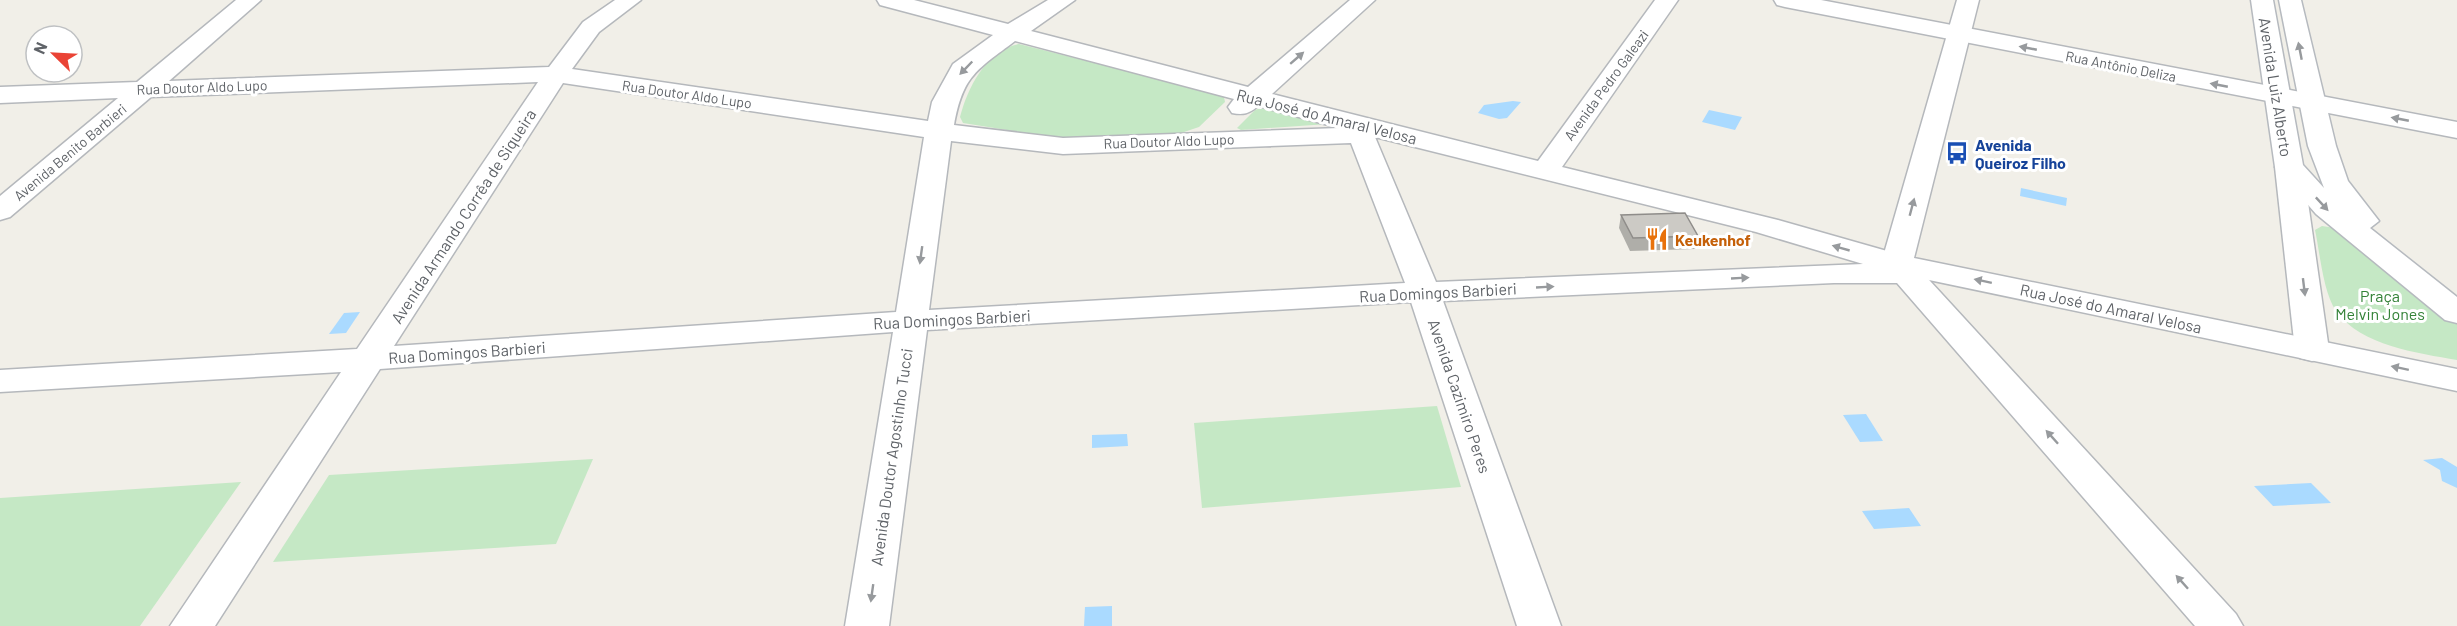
<svg xmlns="http://www.w3.org/2000/svg" width="2457" height="626" viewBox="0 0 2457 626" font-family="Barlow,sans-serif">
	<style>
		.green { fill: #c5e8c5 }
		.water { fill: #aadaff }
		.lines { fill: none; stroke-linecap: round; stroke-linejoin: round }
		.minor-casing { stroke: #b5b8bc; stroke-width: 3 }
		.tertiary-casing { stroke: #b5b8bc; stroke-width: 3 }
		.secondary-casing { stroke: #b6babf; stroke-width: 3 }
		.minor { fill: #fff; fill-rule: evenodd }
		.tertiary { fill: #fff; fill-rule: evenodd }
		.secondary { fill: #fff; fill-rule: evenodd }
		.wall { fill: #afaea9 }
		.building { fill: #cccac5; stroke: #8f8d8a; stroke-width: 1.5 }
		.oneway { fill: #979a9d }
		.labels { text-anchor: middle; dominant-baseline: central; stroke-width: 6; stroke-linejoin: round; paint-order: stroke }
		.far-street-label { font-size: 14px; fill: #5f6368; stroke: #fff }
		.street-label { font-size: 16px; fill: #5f6368; stroke: #fff }
		.transit-label { font-size: 16px; font-weight: bold; fill: #164399; stroke: #fff; text-anchor: start }
		.food-label { font-size: 16px; font-weight: bold; fill: #c56008; stroke: #fff; text-anchor: start }
		.park-label { font-size: 16px; fill: #348238; stroke: #fff }
	</style>
	<rect width="100%" height="100%" fill="#f1efe8"/>
	<!-- green -->
	<g class="green">
		<path d="M 1019,44 L 1218,94 L 1224,97 L 1225,102 L 1199,127 L 1181,133 L 1057,138 L 963,123 L 960,117 C 967,89 986,50 1019,44 Z"/>
		<polygon points="1263,107 1321,121 1328,124 1241,130 1237,128 1255,110"/>
		<path d="M 2322,226 L 2335,228 L 2457,322 L 2457,360 C 2418,353 2361,346 2336,311 C 2323,292 2320,253 2315,230 Z"/>
		<polygon points="1437,406 1461,487 1202,508 1194,423"/>
		<polygon points="593,459 556,544 273,562 329,475"/>
		<polygon points="241,482 140,626 0,626 0,498"/>
	</g>
	<!-- water -->
	<g class="water">
		<polygon points="1513,101 1521,102 1507,118 1499,119 1478,113 1484,105"/>
		<polygon points="1709,110 1742,117 1735,130 1702,122"/>
		<polygon points="2021,188 2067,198 2066,206 2020,196"/>
		<polygon points="360,312 346,333 329,334 344,313"/>
		<polygon points="1866,414 1883,441 1860,442 1843,415"/>
		<polygon points="1127,434 1128,446 1092,448 1092,435"/>
		<polygon points="2442,458 2457,467 2457,488 2442,481 2440,470 2423,460"/>
		<polygon points="2311,483 2331,503 2273,506 2254,486"/>
		<polygon points="1909,508 1921,526 1874,529 1862,511"/>
		<polygon points="1112,606 1112,626 1084,626 1085,607"/>
	</g>
	<g class="lines">
		<!-- minor casing -->
		<g class="minor-casing">
			<g id="minor">
				<path d="M 236,0 L 261,0 L 169,81 L 549,67 L 583,22 L 615,0 L 641,0 L 599,32 L 572,69 L 928,121 L 932,102 L 953,64 L 993,35 L 880,5 L 877,0 L 914,0 L 1008,24 L 1048,0 L 1075,0 L 1031,31 L 1248,87 L 1350,0 L 1375,0 L 1272,94 L 1538,161 L 1655,0 L 1678,0 L 1562,167 L 1778,220 L 1908,257 L 2236,614 L 2243,626 L 2195,626 L 1897,283 L 1834,283 L 1443,301 L 1561,626 L 1517,626 L 1411,302 L 927,330 L 889,626 L 845,626 L 893,332 L 380,369 L 215,626 L 170,626 L 341,372 L 0,392 L 0,370 L 357,349 L 538,82 L 151,97 L 10,217 L 0,220 L 0,196 L 118,98 L 0,103 L 0,87 L 137,82 ZM 1015,41 L 1234,99 L 1228,107 L 1232,113 C 1243,115 1249,114 1258,106 L 1339,128 L 1063,138 L 954,125 C 963,75 977,70 1015,41 ZM 563,83 L 924,137 L 896,312 L 394,346 ZM 1375,137 L 1756,232 L 1863,264 L 1436,282 ZM 951,141 L 1063,154 L 1351,143 L 1405,283 L 929,310 Z"/>
				<polygon points="1774,0 1821,0 2457,122 2457,138 1785,7 1777,5"/>
				<polygon points="2289,159 2299,161 2303,167 2329,350 2324,358 2312,361 2300,358 2295,350 2275,167 2279,161"/>
			</g>
		</g>
		<!-- tertiary casing -->
		<g class="tertiary-casing">
			<polygon id="tertiary" points="1957,0 1979,0 1914,258 2457,369 2457,391 1886,271 1881,264"/>
		</g>
		<!-- secondary casing -->
		<g class="secondary-casing">
			<polygon id="secondary" points="2251,0 2273,0 2303,165 2324,188 2308,146 2279,0 2301,0 2336,146 2348,181 2379,221 2370,228 2457,297 2457,323 2445,320 2316,214 2275,167"/>
		</g>
		<!-- minor -->
		<use href="#minor" class="minor"/>
		<!-- tertiary -->
		<use href="#tertiary" class="tertiary"/>
		<!-- secondary -->
		<use href="#secondary" class="secondary"/>
	</g>
	<!-- wall -->
	<polygon class="wall" points="1621,215 1698,236 1695,249 1630,251 1619,228"/>
	<!-- building -->
	<polygon class="building" points="1685,213 1698,236 1633,238 1621,215"/>
	<!-- one-way arrows -->
	<defs><path id="oneway-solid" d="M-6-.8H1V-3.2L6.5 0L1 3.2V.8H-6Z" transform="scale(1.5)"/></defs>
	<g class="oneway">
		<use href="#oneway-solid" transform="translate(2028 48) rotate(-169)"/>
		<use href="#oneway-solid" transform="translate(2300 51) rotate(-101)"/>
		<use href="#oneway-solid" transform="translate(1297 58) rotate(-41)"/>
		<use href="#oneway-solid" transform="translate(966 68) rotate(134)"/>
		<use href="#oneway-solid" transform="translate(2219 85) rotate(-169)"/>
		<use href="#oneway-solid" transform="translate(2400 119) rotate(-169)"/>
		<use href="#oneway-solid" transform="translate(2322 204) rotate(47)"/>
		<use href="#oneway-solid" transform="translate(1912 207) rotate(-75)"/>
		<use href="#oneway-solid" transform="translate(1841 248) rotate(-164)"/>
		<use href="#oneway-solid" transform="translate(921 255) rotate(98)"/>
		<use href="#oneway-solid" transform="translate(1740 278) rotate(-3)"/>
		<use href="#oneway-solid" transform="translate(1983 281) rotate(-168)"/>
		<use href="#oneway-solid" transform="translate(1545 287) rotate(-3)"/>
		<use href="#oneway-solid" transform="translate(2304 287) rotate(83)"/>
		<use href="#oneway-solid" transform="translate(2400 368) rotate(-168)"/>
		<use href="#oneway-solid" transform="translate(2052 437) rotate(-132)"/>
		<use href="#oneway-solid" transform="translate(2182 582) rotate(-132)"/>
		<use href="#oneway-solid" transform="translate(872 593) rotate(98)"/>
	</g>
	<!-- icons -->
	<defs>
		<g id="bus-bare" transform="scale(1.8)"><path d="M-5-6H5V4H4V6H2V4H-2V6H-4V4H-5ZM-3.5-4V0h7V-4ZM-3.5 1.2v1.5H-2V1.2ZM2 1.2v1.5H3.5V1.2Z" fill="#1a4fb4" stroke="#fff" stroke-width="2.5" paint-order="stroke"/></g>
		<g id="restaurant-bare" transform="scale(1.8)"><path d="M-5-6h1v4h1v-4h1v4h1v-4h1v5L-1.5 .5V6h-2V.5L-5-1ZM5-6V6H3V1.5H1.5Q1.5-4 5-6Z" fill="#e8710a" stroke="#fff" stroke-width="2.5" paint-order="stroke"/></g>
	</defs>
	<g fill-rule="evenodd">
		<use href="#bus-bare" x="1957" y="153"/>
		<use href="#restaurant-bare" x="1657" y="239"/>
	</g>
	<g class="labels">
		<!-- far-street labels -->
		<g class="far-street-label">
			<text transform="translate(2121 66) rotate(11)">Rua Antônio Deliza</text>
			<text transform="translate(1606 85) rotate(-54)">Avenida Pedro Galeazi</text>
			<text transform="translate(202 87) rotate(-2)">Rua Doutor Aldo Lupo</text>
			<text transform="translate(687 94) rotate(8)">Rua Doutor Aldo Lupo</text>
			<text transform="translate(1169 141) rotate(-2)">Rua Doutor Aldo Lupo</text>
			<text transform="translate(70 152) rotate(-40)">Avenida Benito Barbieri</text>
		</g>
		<!-- street labels -->
		<g class="street-label">
			<text transform="translate(2276 87) rotate(81)">Avenida Luiz Alberto</text>
			<text transform="translate(1327 116) rotate(14)">Rua José do Amaral Velosa</text>
			<text transform="translate(463 216) rotate(-57)">Avenida Armando Corrêa de Siqueira</text>
			<text transform="translate(1438 292) rotate(-3)">Rua Domingos Barbieri</text>
			<text transform="translate(2111 308) rotate(12)">Rua José do Amaral Velosa</text>
			<text transform="translate(952 319) rotate(-3)">Rua Domingos Barbieri</text>
			<text transform="translate(467 352) rotate(-4)">Rua Domingos Barbieri</text>
			<text transform="translate(1460 396) rotate(71)">Avenida Cazimiro Peres</text>
			<text transform="translate(891 457) rotate(-82)">Avenida Doutor Agostinho Tucci</text>
		</g>
		<!-- transit labels -->
		<g class="transit-label">
			<text x="1975" y="144">Avenida<tspan x="1975" dy="18">Queiroz Filho</tspan></text>
		</g>
		<!-- food labels -->
		<g class="food-label">
			<text x="1675" y="239">Keukenhof</text>
		</g>
		<!-- park labels -->
		<g class="park-label">
			<text x="2380" y="295">Praça<tspan x="2380" dy="18">Melvin Jones</tspan></text>
		</g>
	</g>
	<!-- north arrow -->
	<g transform="translate(54 54) rotate(294)"><circle r="28" fill="#ffffff" stroke="#bfc1c3" stroke-width="1.5"/>
	<path d="M0-4.5L10 22L0 15L-10 22Z" fill="#ea4335"/>
	<text y="-9" font-size="16" font-weight="bold" text-anchor="middle" fill="#5f6368">N</text>
	</g>
</svg>
